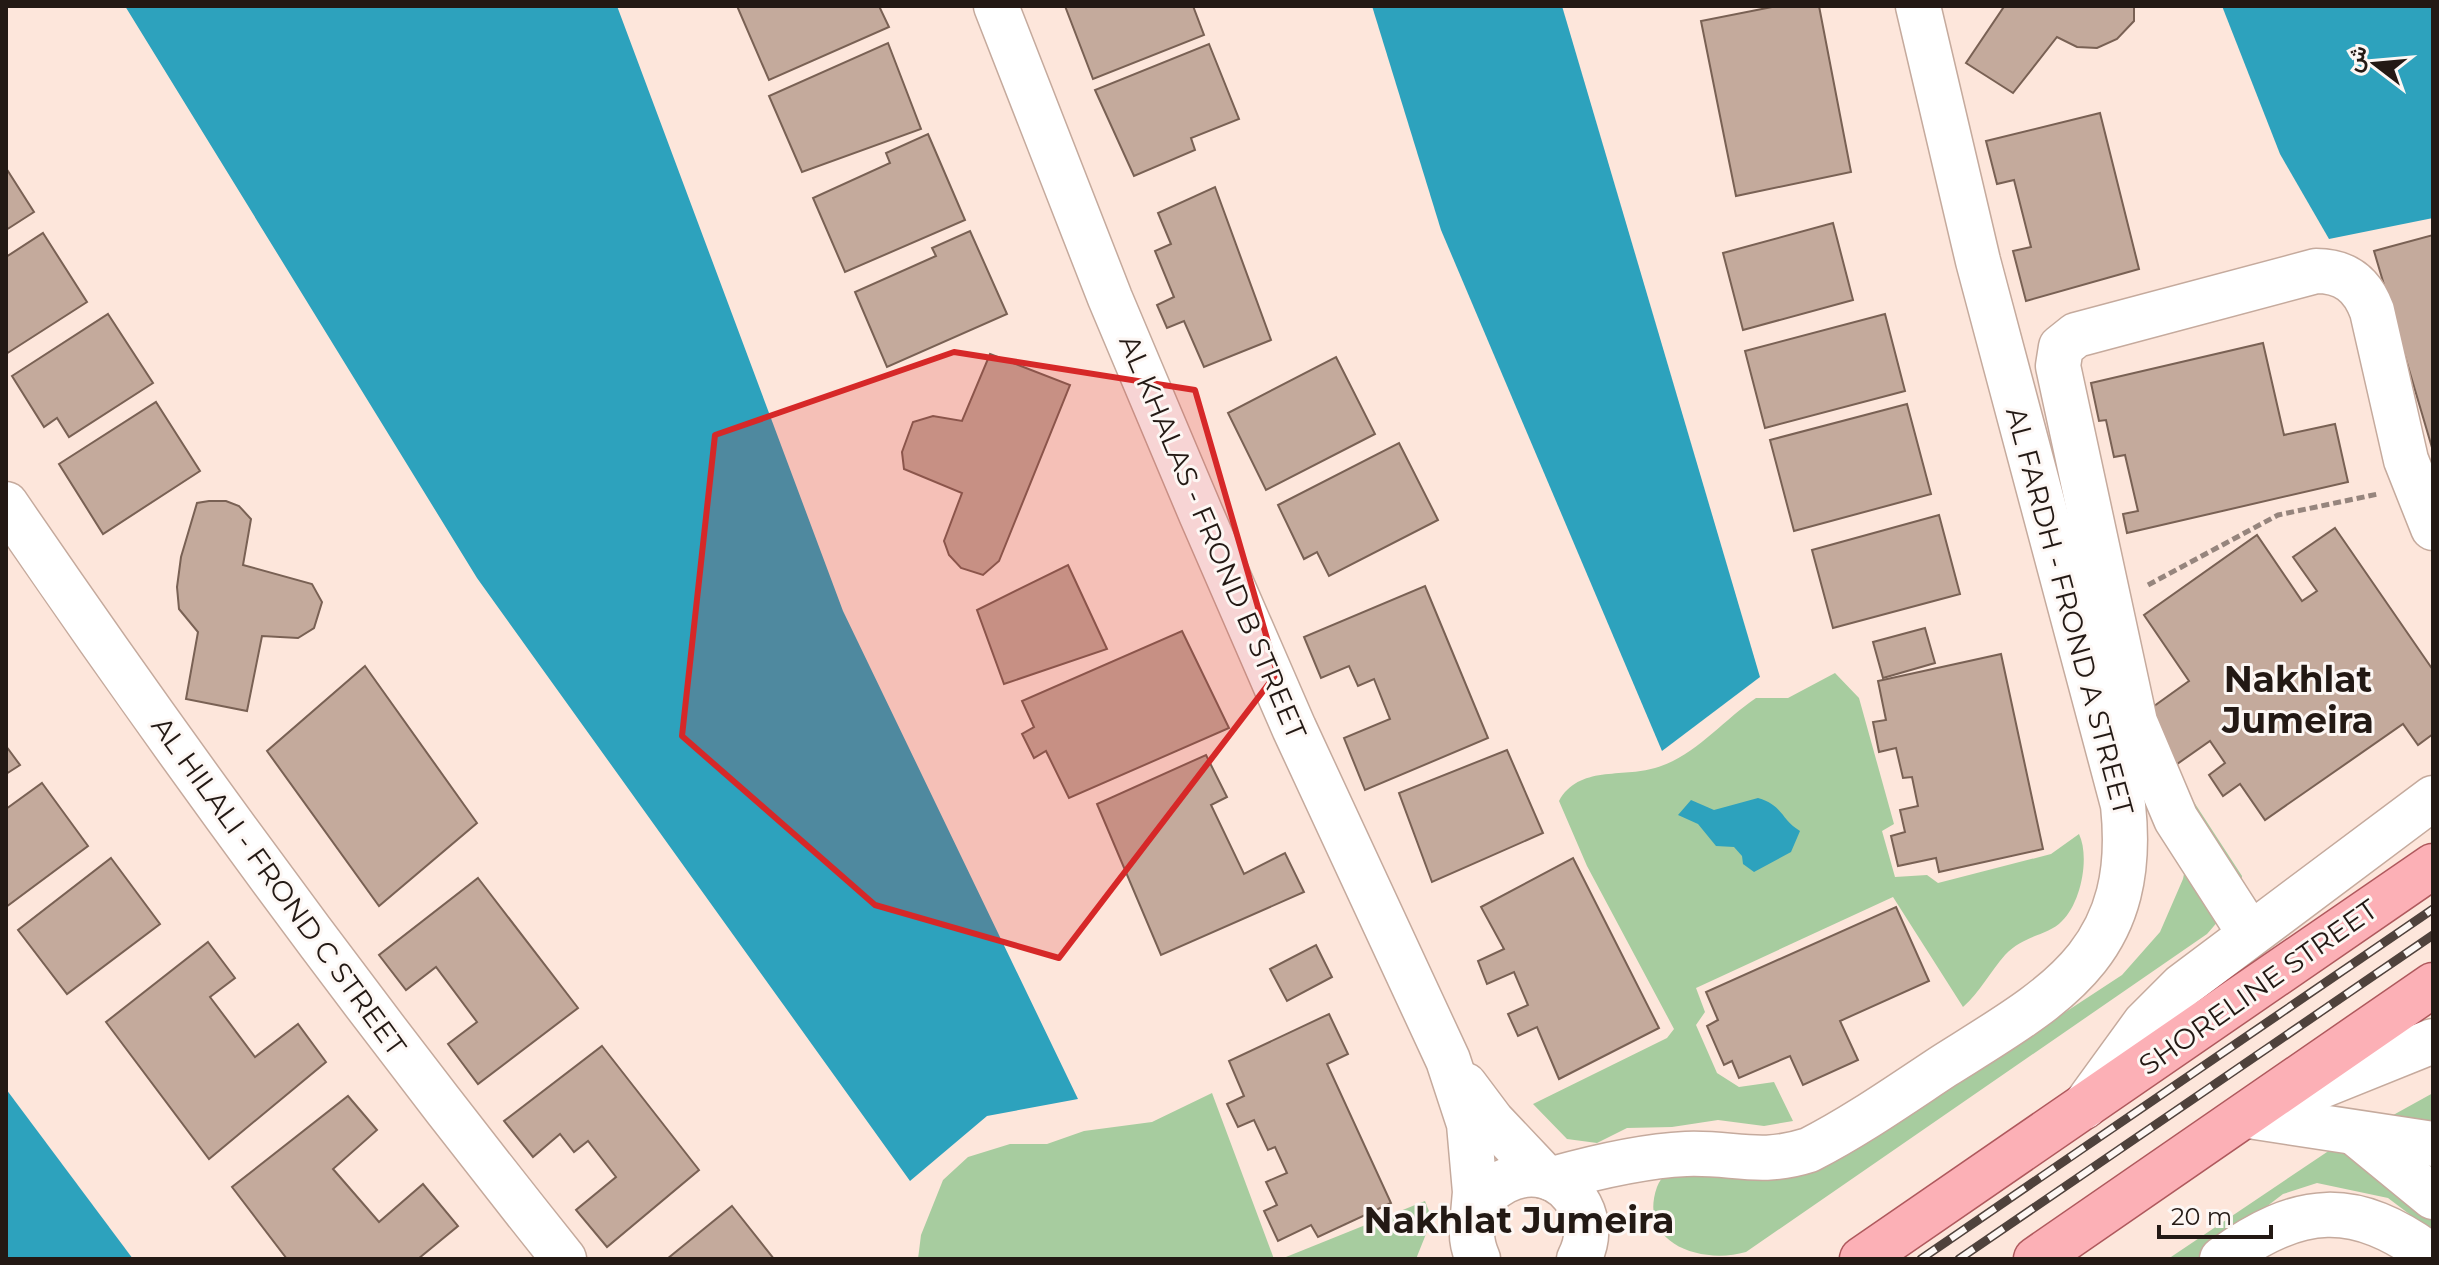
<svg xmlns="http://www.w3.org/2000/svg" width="2439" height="1265" viewBox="0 0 2439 1265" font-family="Montserrat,Vazirmatn,sans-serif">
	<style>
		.green { fill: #a7cc9f }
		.water { fill: #2da2bd }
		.building { fill: #c4aa9c; stroke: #796154; stroke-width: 2 }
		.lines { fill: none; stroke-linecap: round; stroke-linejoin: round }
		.minor-casing { stroke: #c5aa9d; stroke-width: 47 }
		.major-casing { stroke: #af595d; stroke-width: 47 }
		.path { stroke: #96857d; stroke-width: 5; stroke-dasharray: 8 4; stroke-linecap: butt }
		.minor { stroke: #fff; stroke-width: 44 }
		.major { stroke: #fcb0b6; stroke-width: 44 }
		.rail-casing { stroke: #4f423c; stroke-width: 9 }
		.rail { stroke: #fdf7f4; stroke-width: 6; stroke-dasharray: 18; stroke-linecap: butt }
		.marked { fill: #d62828; fill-opacity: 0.2; stroke: #d62828; stroke-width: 6; stroke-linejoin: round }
		.labels { text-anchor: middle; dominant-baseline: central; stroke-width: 6; stroke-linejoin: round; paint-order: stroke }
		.street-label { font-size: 28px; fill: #231914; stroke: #fdf7f4 }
		.district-label { font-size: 36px; font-weight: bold; fill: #231914; stroke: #fdf7f4 }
	</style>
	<rect width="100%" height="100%" fill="#fde6db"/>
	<!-- green -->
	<g class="green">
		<path d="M 1835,673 L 1859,698 L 1894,824 L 1882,831 L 1895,877 L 1927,875 L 1938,883 L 2051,854 L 2079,834 C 2090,857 2081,903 2062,921 C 2048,936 2025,934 2005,955 C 1990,972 1980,992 1963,1007 L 1893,897 L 1696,988 L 1705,1012 L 1696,1025 L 1717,1073 L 1739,1087 L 1774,1082 L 1793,1121 L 1764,1126 L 1718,1120 L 1672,1127 L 1627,1128 L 1597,1143 L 1567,1139 L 1533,1104 L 1667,1038 L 1674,1029 L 1587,866 L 1559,801 C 1579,765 1622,778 1655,768 C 1694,757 1722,721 1756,698 L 1788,698 Z"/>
		<path d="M 2190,796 L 2242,876 L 2239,897 L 2207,934 L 1746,1252 C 1702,1265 1637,1244 1657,1187 C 1661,1176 1673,1166 1679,1157 L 1819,1157 L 1858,1148 L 2122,975 L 2160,932 L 2183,879 L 2192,833 Z"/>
		<polygon points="1212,1093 1274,1259 918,1259 921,1235 943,1180 968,1157 1010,1144 1047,1144 1084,1131 1152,1122"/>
		<polygon points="2433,1093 2433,1232 2388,1198 2317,1183 2283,1194 2198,1259 2168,1259 2330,1150"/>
		<polygon points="1425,1201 1432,1219 1416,1259 1281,1259"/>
	</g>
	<!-- water -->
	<g class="water">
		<polygon points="125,6 617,6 843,611 1078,1099 987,1116 910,1181 477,578"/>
		<polygon points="1372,6 1562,6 1760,677 1662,751 1441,230"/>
		<polygon points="2222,6 2433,6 2433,218 2329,239 2280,154"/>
		<path d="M 1758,798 C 1783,805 1781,820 1800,831 L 1791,852 L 1754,872 L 1743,864 L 1742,856 L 1734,847 L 1716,846 L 1698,824 L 1678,815 L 1691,800 L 1714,810 Z"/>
		<polygon points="6,1089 133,1259 6,1259"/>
	</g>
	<!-- building -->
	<g class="building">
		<polygon points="737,6 879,6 889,27 769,80"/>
		<polygon points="1065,6 1193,6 1204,35 1093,79"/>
		<polygon points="1777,6 1819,6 1851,172 1736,196 1701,21"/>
		<polygon points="2001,6 2134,6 2134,21 2117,39 2097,48 2077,47 2057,37 2013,93 1966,63 2003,8"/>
		<polygon points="888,43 921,129 802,172 769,96"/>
		<polygon points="1209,44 1239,119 1191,138 1195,150 1134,176 1095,90"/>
		<polygon points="2100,113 2139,269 2026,301 2013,251 2031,247 2014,180 1997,184 1986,141"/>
		<polygon points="928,134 965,220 845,272 813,198 890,163 886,153"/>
		<polygon points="6,168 34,212 6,230"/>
		<polygon points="1215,187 1271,340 1204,367 1184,321 1167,328 1157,305 1174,297 1155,251 1171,244 1158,213"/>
		<polygon points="1833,223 1853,300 1743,330 1723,253"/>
		<polygon points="970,231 1007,314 887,367 855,292 936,256 932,248"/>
		<polygon points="43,233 87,302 6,354 6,257"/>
		<polygon points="2433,235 2433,451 2374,251"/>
		<polygon points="108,314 153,383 69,437 57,418 44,427 12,376"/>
		<polygon points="1885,314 1905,391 1765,428 1745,351"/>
		<polygon points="2263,343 2284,435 2335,424 2348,482 2127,533 2123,514 2138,511 2125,455 2114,457 2106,420 2099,421 2091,383"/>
		<polygon points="990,354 1070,385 999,561 983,575 961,568 949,555 944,541 962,493 904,469 902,452 913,422 933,416 962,421"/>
		<polygon points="1336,357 1375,434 1266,490 1228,413"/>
		<polygon points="156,402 200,471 103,534 59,464"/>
		<polygon points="1907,404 1931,494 1794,531 1770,440"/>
		<polygon points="1399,443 1438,520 1329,576 1317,552 1304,559 1278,505"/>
		<polygon points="209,501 226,501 239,506 251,519 243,565 312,584 322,602 314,628 298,638 262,636 247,711 186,699 198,632 179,609 177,587 181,557 197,503"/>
		<polygon points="1939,515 1960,594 1833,628 1812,550"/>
		<polygon points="2335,528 2433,670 2433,734 2418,745 2403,724 2265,820 2240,784 2223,796 2209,775 2225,763 2210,741 2170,769 2136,719 2189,681 2144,615 2257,535 2302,601 2317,591 2293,557"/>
		<polygon points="1068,565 1107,649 1004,684 977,610"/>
		<polygon points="1425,586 1488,738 1365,790 1344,738 1390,719 1374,679 1358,686 1349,666 1321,678 1304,637"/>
		<polygon points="1925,628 1935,663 1883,678 1873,642"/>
		<polygon points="1182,631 1229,728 1069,798 1046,751 1034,758 1022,734 1034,727 1022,701"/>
		<polygon points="2001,654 2043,849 1939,872 1936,858 1898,866 1891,836 1905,832 1900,810 1918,806 1912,777 1903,778 1896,748 1879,752 1873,722 1886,720 1878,681"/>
		<polygon points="365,666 477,823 379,906 267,751"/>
		<polygon points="6,746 20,765 6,774"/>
		<polygon points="1507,750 1543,833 1432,882 1399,793"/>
		<polygon points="1206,755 1227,797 1211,805 1244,874 1285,853 1304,892 1161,955 1097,804"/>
		<polygon points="42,783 88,846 6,907 6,809"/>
		<polygon points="111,858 160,924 67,994 18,930"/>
		<polygon points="1573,858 1659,1028 1559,1079 1537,1027 1518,1036 1508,1014 1528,1005 1514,972 1487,984 1478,961 1504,949 1481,907"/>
		<polygon points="478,878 578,1008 478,1084 448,1044 477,1022 436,967 406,990 379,955"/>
		<polygon points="1896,907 1929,981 1840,1021 1858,1060 1803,1085 1790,1056 1739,1078 1732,1061 1724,1065 1707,1026 1718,1020 1706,992"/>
		<polygon points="208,942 235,978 210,997 255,1057 298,1024 326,1062 209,1159 106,1022"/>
		<polygon points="1316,945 1332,977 1287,1001 1270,969"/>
		<polygon points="1329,1014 1348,1054 1327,1064 1391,1203 1318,1237 1311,1225 1278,1241 1264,1211 1277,1205 1266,1182 1287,1173 1275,1147 1268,1150 1254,1120 1238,1127 1227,1104 1244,1096 1229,1061"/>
		<polygon points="602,1046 699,1170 607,1247 576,1210 616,1177 588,1141 574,1152 560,1134 533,1157 504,1121"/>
		<polygon points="348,1096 377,1130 333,1169 379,1222 423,1184 458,1226 418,1259 287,1259 232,1187"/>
		<polygon points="732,1206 774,1259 667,1259"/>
	</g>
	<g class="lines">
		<!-- minor casing -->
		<g class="minor-casing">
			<g id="minor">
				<polyline points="996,6 1110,298 1201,514 1294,728 1448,1060 1469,1124 1475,1192 1472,1226"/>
				<path d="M 6,504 C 183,763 368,1014 564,1259"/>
				<path d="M 2250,934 L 2176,819 L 2135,722 L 2058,366 L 2061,347 L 2076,335 L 2316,271 C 2345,271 2362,284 2372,311 L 2406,460 L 2433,528"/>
				<polyline points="1465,1085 1492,1121 1544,1176"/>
				<polyline points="2279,1103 2433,1041"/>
				<polyline points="2084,1107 2145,1023 2182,986 2433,798"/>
				<polyline points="2249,1116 2433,1144"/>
				<polyline points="2355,1133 2433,1197"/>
				<path d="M 1553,1179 C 1596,1167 1642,1156 1686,1154 C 1734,1152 1759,1166 1809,1150 C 1856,1126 1900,1095 1944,1066 C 2055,996 2139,954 2123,805 L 1978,261 L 1918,6"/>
				<path d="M 1478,1259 C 1447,1190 1545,1139 1580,1206 C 1589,1223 1588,1242 1579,1259"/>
				<path d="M 2222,1259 C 2300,1203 2354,1198 2433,1257"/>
			</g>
		</g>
		<!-- major casing -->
		<g class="major-casing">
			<g id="major">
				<polyline points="1862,1259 2433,866"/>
				<polyline points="2036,1259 2433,985"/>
			</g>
		</g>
		<!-- path -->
		<polyline class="path" points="2148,585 2278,515 2378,494"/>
		<!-- minor -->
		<use href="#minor" class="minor"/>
		<!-- major -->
		<use href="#major" class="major"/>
		<!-- rail casing -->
		<g class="rail-casing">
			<g id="rail">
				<polyline points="1921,1259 2433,909"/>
				<polyline points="1959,1259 2433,935"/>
			</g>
		</g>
		<!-- rail -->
		<use href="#rail" class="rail"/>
	</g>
	<!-- marked area -->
	<path class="marked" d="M 954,352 L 1195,390 L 1277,673 L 1059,958 L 875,905 L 682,736 L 715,435 Z"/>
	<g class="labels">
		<!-- street labels -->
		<g class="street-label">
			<text transform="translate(1213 537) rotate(67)">AL KHALAS - FROND B STREET</text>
			<text transform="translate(2070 611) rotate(75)">AL FARDH - FROND A STREET</text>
			<text transform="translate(279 886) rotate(54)">AL HILALI - FROND C STREET</text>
			<text transform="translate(2258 987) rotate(-35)">SHORELINE STREET</text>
		</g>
		<!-- district labels -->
		<g class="district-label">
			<text x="2298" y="679">Nakhlat<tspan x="2298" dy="41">Jumeira</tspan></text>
			<text x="1519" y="1220">Nakhlat Jumeira</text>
		</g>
	</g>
	<!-- border -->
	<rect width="2439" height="1265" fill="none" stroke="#231914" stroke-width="16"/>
	<!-- north arrow -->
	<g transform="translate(2375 64) rotate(286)" stroke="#fdf7f4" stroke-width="6" paint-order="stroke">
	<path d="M0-6L14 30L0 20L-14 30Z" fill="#231914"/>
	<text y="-12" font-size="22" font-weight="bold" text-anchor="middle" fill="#231914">ش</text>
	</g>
	<!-- scale -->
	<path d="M2159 1225v12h112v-12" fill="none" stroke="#231914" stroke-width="4"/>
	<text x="2171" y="1225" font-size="24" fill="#231914" stroke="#fdf7f4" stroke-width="6" paint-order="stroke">20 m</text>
</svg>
